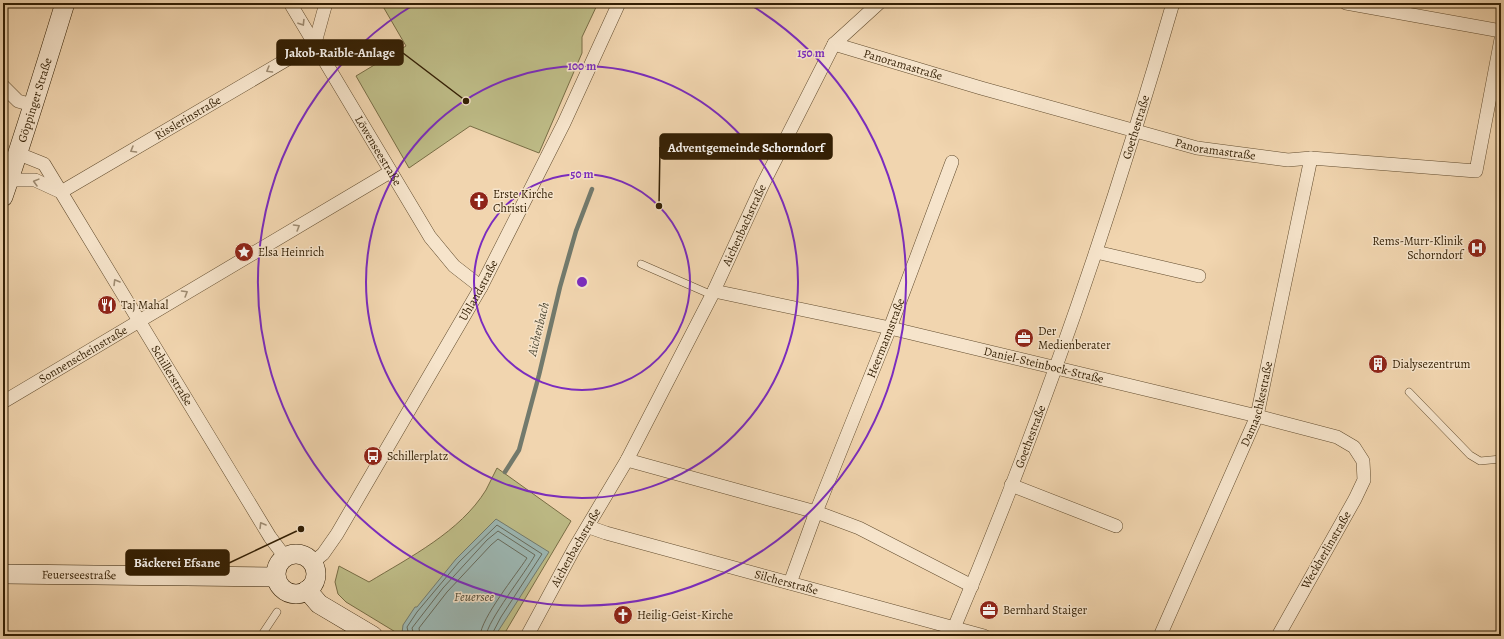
<svg xmlns="http://www.w3.org/2000/svg" width="1504" height="639" viewBox="0 0 1504 639" font-family="Alegreya,serif">
	<style>
		.green { fill: #bebc87; stroke: #786d45 }
		.water { fill: #9cb7b3; stroke: #727a6d }
		.lines { fill: none; stroke-linecap: round; stroke-linejoin: round }
		.shore { stroke: #676a5b; stroke-width: 1 }
		.stream { stroke: #727a6d; stroke-width: 4.5 }
		.service-casing { stroke: #624c2e; stroke-width: 8 }
		.minor-casing { stroke: #624c2e; stroke-width: 14 }
		.secondary-casing { stroke: #321e03; stroke-width: 20 }
		.service { stroke: #f6e4cb; stroke-width: 7 }
		.minor { stroke: #f6e4cb; stroke-width: 13 }
		.secondary { stroke: #f6e4cb; stroke-width: 19 }
		.oneway { stroke: #9e8b71 }
		.ring { fill: none; stroke: #7b2cbf; stroke-width: 2 }
		.labels { text-anchor: middle; dominant-baseline: central; stroke-width: 3; stroke-linejoin: round; paint-order: stroke }
		.street-label { font-size: 12px; fill: #321e03; stroke: #f6e4cb }
		.poi-label { font-size: 12px; fill: #321e03; stroke: #f6e4cb; text-anchor: start }
		.water-label { font-size: 13px; font-style: italic; fill: #524c38; stroke: #f6e4cb }
		.centre { fill: #7b2cbf; stroke: #f6e4cb; stroke-width: 2 }
		.ring-label { font-size: 12px; text-anchor: middle; font-weight: bold; fill: #7b2cbf; stroke: #f6e4cb; stroke-width: 3; stroke-linejoin: round; paint-order: stroke }
		.leader { fill: none; stroke: #321e03; stroke-width: 1.5 }
		.callout-dot { fill: #321e03; stroke: #f6e4cb; stroke-width: 1.5 }
		.callout { fill: #321e03; stroke: #321e03; stroke-width: 1.5 }
		.callout-label { font-size: 13px; text-anchor: middle; font-weight: bold; fill: #fff }
	</style>
	<rect width="100%" height="100%" fill="#f1d5af"/>
	<filter id="stains"><feTurbulence type="fractalNoise" baseFrequency=".005" numOctaves="4"/><feColorMatrix values="0 0 0 0 .2 0 0 0 0 .09 0 0 0 0 .02 0 0 0 .5 -.17"/></filter>
	<radialGradient id="worn" r=".72"><stop offset=".6" stop-color="#630" stop-opacity="0"/><stop offset="1" stop-color="#630" stop-opacity=".3"/></radialGradient>
	<!-- green -->
	<g class="green">
		<polygon points="381,3 598,3 582,37 582,53 539,153 470,126 409,168 356,76 406,46"/>
		<path d="M 497,468 L 571,521 L 503,636 L 402,636 L 346,602 L 338,594 L 335,582 L 339,566 L 369,582 C 410,557 460,532 486,490 C 490,483 493,475 497,468 Z"/>
	</g>
	<!-- water -->
	<polygon class="water" points="496,519 549,552 495,636 407,636 402,633 403,625 415,607 417,607 456,559"/>
	<g class="lines">
		<!-- shore -->
		<g class="shore">
			<polyline points="409,636 407,627 417,612 459,562 497,525 542,554 501,617 491,636"/>
			<path d="M 414,636 L 412,628 L 443,588 L 487,540 L 498,531 L 535,555 C 526,572 487,621 486,636"/>
			<path d="M 420,636 L 419,628 L 447,592 L 491,545 L 498,539 L 527,558 C 516,575 481,618 480,636"/>
		</g>
		<!-- stream -->
		<polyline class="stream" points="505,472 519,450 539,375 560,287 576,231 592,189"/>
		<!-- service casing -->
		<g class="service-casing">
			<g id="service">
				<polyline points="641,264 712,295"/>
				<polyline points="1409,392 1470,455 1480,461 1501,459"/>
				<polyline points="261,636 277,612"/>
			</g>
		</g>
		<!-- minor casing -->
		<g class="minor-casing">
			<g id="minor">
				<path id="s1" d="M 290,3 L 430,237 L 454,266 L 481,287"/>
				<polyline points="1346,3 1501,31"/>
				<polyline points="315,43 326,3"/>
				<path id="s2" d="M 834,44 L 981,88 L 1197,148 L 1288,160 L 1311,158 L 1476,171 L 1501,39"/>
				<polyline points="3,86 18,101 32,105"/>
				<path id="s3" d="M 19,154 L 44,164 L 270,537 L 285,557"/>
				<polyline points="9,180 35,180 61,192"/>
				<path id="s4" d="M 61,192 L 315,43"/>
				<polyline points="1096,252 1199,276"/>
				<path id="s5" d="M 714,291 L 890,328 L 1257,416 L 1337,437 L 1354,447 L 1363,461 L 1364,480 L 1355,499 L 1278,636"/>
				<path id="s6" d="M 3,402 L 390,172"/>
				<polyline points="627,460 816,512 859,528 972,586"/>
				<polyline points="1011,485 1116,526"/>
				<path id="s7" d="M 589,527 L 606,533 L 984,636"/>
				<path id="s8" d="M 313,562 L 323,554 L 337,534 L 481,287 L 564,123 L 619,3"/>
				<path id="s9" d="M 790,583 L 816,512 L 890,328 L 952,162"/>
				<path id="s10" d="M 954,628 C 1040,425 1112,215 1173,3"/>
				<path id="s11" d="M 527,636 L 574,549 L 627,460 L 712,295 L 763,184 L 834,44 L 879,3"/>
				<path id="s12" d="M 1160,636 L 1257,416 L 1311,158"/>
			</g>
		</g>
		<!-- secondary casing -->
		<g class="secondary-casing">
			<g id="secondary">
				<path id="s13" d="M 3,197 C 25,133 45,68 65,3"/>
				<circle cx="296" cy="574" r="20"/>
				<path id="s14" d="M 3,574 L 276,577"/>
				<polyline points="307,590 319,604 373,636"/>
			</g>
		</g>
		<!-- service -->
		<use href="#service" class="service"/>
		<!-- minor -->
		<use href="#minor" class="minor"/>
		<!-- secondary -->
		<use href="#secondary" class="secondary"/>
	</g>
	<!-- one-way arrows -->
	<defs><path id="oneway-chevron" d="M-2-3.5L2.5 0L-2 3.5" fill="none" stroke-width="1.6" stroke-linecap="round" stroke-linejoin="round"/></defs>
	<g class="oneway">
		<use href="#oneway-chevron" transform="translate(302 23) rotate(58)"/>
		<use href="#oneway-chevron" transform="translate(269 70) rotate(150)"/>
		<use href="#oneway-chevron" transform="translate(133 150) rotate(150)"/>
		<use href="#oneway-chevron" transform="translate(36 182) rotate(-165)"/>
		<use href="#oneway-chevron" transform="translate(297 227) rotate(-31)"/>
		<use href="#oneway-chevron" transform="translate(116 282) rotate(-121)"/>
		<use href="#oneway-chevron" transform="translate(185 293) rotate(-31)"/>
		<use href="#oneway-chevron" transform="translate(262 525) rotate(-121)"/>
	</g>
	<!-- distance rings -->
	<g class="ring">
		<circle cx="582" cy="282" r="108"/>
		<circle cx="582" cy="282" r="216"/>
		<path d="M749 4A324 324 0 1 1 415 4"/>
	</g>
	<!-- icons -->
	<defs>
		<g id="church-disc" transform="scale(1)"><circle r="9.5" fill="#8f2418" stroke="#f6e4cb"/><path d="M-1.2-6h2.4v3.5h3.3v2.4h-3.3V6h-2.4V-.1h-3.3v-2.4h3.3Z" fill="#fff"/></g>
		<g id="hospital-disc" transform="scale(1)"><circle r="9.5" fill="#8f2418" stroke="#f6e4cb"/><path d="M-5-5h3v3.5h4V-5h3V5h-3V1.5h-4V5h-3Z" fill="#fff"/></g>
		<g id="sight-disc" transform="scale(1)"><circle r="9.5" fill="#8f2418" stroke="#f6e4cb"/><path d="M0-6L1.8-2.2L6-1.7L2.9 1.2L3.7 5.4L0 3.3L-3.7 5.4L-2.9 1.2L-6-1.7L-1.8-2.2Z" fill="#fff"/></g>
		<g id="restaurant-disc" transform="scale(1)"><circle r="9.5" fill="#8f2418" stroke="#f6e4cb"/><path d="M-5-6h1v4h1v-4h1v4h1v-4h1v5L-1.5 .5V6h-2V.5L-5-1ZM5-6V6H3V1.5H1.5Q1.5-4 5-6Z" fill="#fff"/></g>
		<g id="office-disc" transform="scale(1)"><circle r="9.5" fill="#8f2418" stroke="#f6e4cb"/><path d="M-6-3h4V-5.5h4V-3h4V5H-6ZM-1-4.5V-3h2v-1.5ZM-6 0V1H6V0Z" fill="#fff"/></g>
		<g id="building-disc" transform="scale(1)"><circle r="9.5" fill="#8f2418" stroke="#f6e4cb"/><path d="M-4-6H4V6H1V3H-1V6H-4ZM-2.5-4.3h1.7v1.8h-1.7ZM.8-4.3h1.7v1.8H.8ZM-2.5-1h1.7V.8h-1.7ZM.8-1h1.7V.8H.8Z" fill="#fff"/></g>
		<g id="bus-disc" transform="scale(1)"><circle r="9.5" fill="#8f2418" stroke="#f6e4cb"/><path d="M-5-6H5V4H4V6H2V4H-2V6H-4V4H-5ZM-3.5-4V0h7V-4ZM-3.5 1.2v1.5H-2V1.2ZM2 1.2v1.5H3.5V1.2Z" fill="#fff"/></g>
	</defs>
	<g fill-rule="evenodd">
		<use href="#church-disc" x="479" y="201"/>
		<use href="#hospital-disc" x="1477" y="248"/>
		<use href="#sight-disc" x="244" y="252"/>
		<use href="#restaurant-disc" x="107" y="305"/>
		<use href="#office-disc" x="1024" y="338"/>
		<use href="#building-disc" x="1378" y="364"/>
		<use href="#bus-disc" x="373" y="456"/>
		<use href="#office-disc" x="989" y="610"/>
		<use href="#church-disc" x="623" y="615"/>
	</g>
	<g class="labels">
		<!-- street labels -->
		<g class="street-label">
			<text stroke="none"><textPath href="#s2" startOffset="72">Panoramastraße</textPath></text>
			<text stroke="none"><textPath href="#s13" startOffset="102">Göppinger Straße</textPath></text>
			<text stroke="none"><textPath href="#s4" startOffset="147">Risslerinstraße</textPath></text>
			<text stroke="none"><textPath href="#s10" startOffset="533">Goethestraße</textPath></text>
			<text stroke="none"><textPath href="#s2" startOffset="396">Panoramastraße</textPath></text>
			<text stroke="none"><textPath href="#s1" startOffset="172">Löwenseestraße</textPath></text>
			<text stroke="none"><textPath href="#s11" startOffset="465">Aichenbachstraße</textPath></text>
			<text stroke="none"><textPath href="#s8" startOffset="319">Uhlandstraße</textPath></text>
			<text stroke="none"><textPath href="#s9" startOffset="263">Heermannstraße</textPath></text>
			<text stroke="none"><textPath href="#s6" startOffset="93">Sonnenscheinstraße</textPath></text>
			<text stroke="none"><textPath href="#s5" startOffset="338">Daniel-Steinbock-Straße</textPath></text>
			<text stroke="none"><textPath href="#s3" startOffset="274">Schillerstraße</textPath></text>
			<text stroke="none"><textPath href="#s12" startOffset="252">Damaschkestraße</textPath></text>
			<text stroke="none"><textPath href="#s10" startOffset="206">Goethestraße</textPath></text>
			<text stroke="none"><textPath href="#s11" startOffset="101">Aichenbachstraße</textPath></text>
			<text transform="translate(1326 550) rotate(-60)">Weckherlinstraße</text>
			<text stroke="none"><textPath href="#s14" startOffset="76">Feuerseestraße</textPath></text>
			<text stroke="none"><textPath href="#s7" startOffset="205">Silcherstraße</textPath></text>
		</g>
		<!-- poi labels -->
		<g class="poi-label">
			<text x="493" y="194">Erste Kirche<tspan x="493" dy="14">Christi</tspan></text>
			<text x="1463" y="241" text-anchor="end">Rems-Murr-Klinik<tspan x="1463" dy="14">Schorndorf</tspan></text>
			<text x="258" y="252">Elsa Heinrich</text>
			<text x="121" y="305">Taj Mahal</text>
			<text x="1038" y="331">Der<tspan x="1038" dy="14">Medienberater</tspan></text>
			<text x="1392" y="364">Dialysezentrum</text>
			<text x="387" y="456">Schillerplatz</text>
			<text x="1003" y="610">Bernhard Staiger</text>
			<text x="637" y="615">Heilig-Geist-Kirche</text>
		</g>
		<!-- water labels -->
		<g class="water-label">
			<text transform="translate(538 329) rotate(-76)">Aichenbach</text>
			<text x="474" y="596">Feuersee</text>
		</g>
	</g>
	<circle cx="582" cy="282" r="6" class="centre"/>
	<g class="ring-label">
		<text x="811" y="57">150 m</text>
		<text x="582" y="70">100 m</text>
		<text x="582" y="178">50 m</text>
	</g>
	<!-- callouts -->
	<path class="leader" d="M466 101L403 53M659 206L660 147M301 529L229 563"/>
	<g class="callout-dot">
		<circle cx="466" cy="101" r="4"/>
		<circle cx="659" cy="206" r="4"/>
		<circle cx="301" cy="529" r="4"/>
	</g>
	<g class="callout">
		<rect x="277" y="40" width="126" height="25" rx="4"/>
		<rect x="660" y="134" width="172" height="25" rx="4"/>
		<rect x="126" y="550" width="103" height="25" rx="4"/>
	</g>
	<g class="callout-label">
		<text x="340" y="57">Jakob-Raible-Anlage</text>
		<text x="746" y="152">Adventgemeinde Schorndorf</text>
		<text x="177" y="567">Bäckerei Efsane</text>
	</g>
	<!-- margin -->
	<rect width="1504" height="639" fill="none" stroke="#f1d5af" stroke-width="16"/>
	<rect x="4" y="4" width="1496" height="631" fill="none" stroke="#321e03" stroke-width="2"/>
	<rect x="8" y="8" width="1488" height="623" fill="none" stroke="#321e03"/>
	<rect width="100%" height="100%" filter="url(#stains)"/>
	<rect width="100%" height="100%" fill="url(#worn)"/>
</svg>
